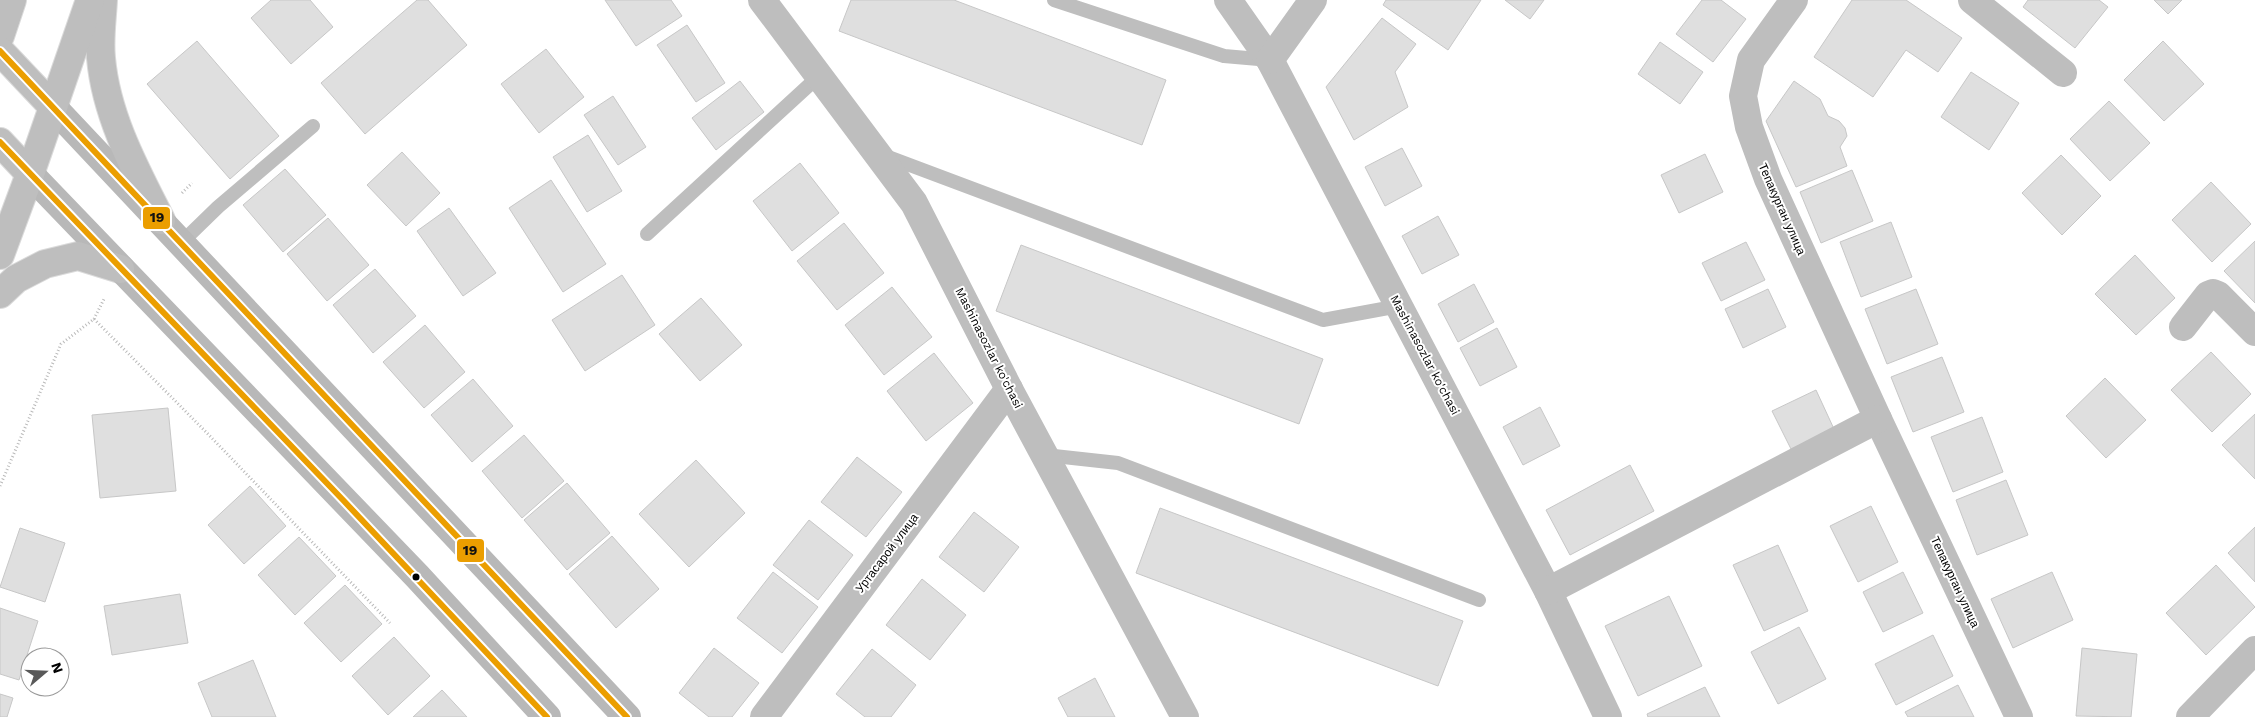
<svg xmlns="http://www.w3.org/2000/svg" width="2255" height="717" viewBox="0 0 2255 717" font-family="'Work Sans',sans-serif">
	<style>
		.building { fill: #dfdfdf; stroke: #c7c7c7 }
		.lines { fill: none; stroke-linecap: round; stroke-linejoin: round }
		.primary-casing { stroke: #dbdbdb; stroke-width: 30 }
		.path { stroke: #b9b9b9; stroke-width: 3; stroke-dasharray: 1 2.5; stroke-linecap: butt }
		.lane { stroke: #bebebe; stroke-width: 14 }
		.street { stroke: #bebebe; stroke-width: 28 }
		.secondary { stroke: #b8b8b8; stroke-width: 28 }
		.primary { stroke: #bebebe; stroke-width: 28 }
		.bus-1-casing { stroke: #fff; stroke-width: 10 }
		.bus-1 { stroke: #eb9e00; stroke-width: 6 }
		.bus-dot { fill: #000; stroke: #fff; stroke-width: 2 }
		.labels { text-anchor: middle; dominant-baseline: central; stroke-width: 4; stroke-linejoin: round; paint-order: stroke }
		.street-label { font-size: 12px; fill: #000; stroke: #fff }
		.line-badge { stroke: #fff; stroke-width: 2 }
		.pale-badge-label { font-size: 14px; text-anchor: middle; font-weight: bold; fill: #111 }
	</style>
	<rect width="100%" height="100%" fill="#fff"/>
	<!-- building -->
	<g class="building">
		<polygon points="271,0 310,0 333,27 291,64 251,18"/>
		<polygon points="417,0 428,0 467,45 365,134 321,83"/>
		<polygon points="605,0 671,0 682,16 636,46"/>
		<polygon points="851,0 954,0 1166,80 1142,145 839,31"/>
		<polygon points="1386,0 1481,0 1448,50 1383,5"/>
		<polygon points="1505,0 1544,0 1530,19"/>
		<polygon points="1702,0 1721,0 1746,19 1713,62 1676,34"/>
		<polygon points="1852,0 1906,0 1962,38 1938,72 1906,50 1873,97 1814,57"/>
		<polygon points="2028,0 2099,0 2108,7 2075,48 2023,7"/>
		<polygon points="2154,0 2182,0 2168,14"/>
		<polygon points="1382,18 1416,44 1395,72 1408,107 1354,140 1326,87"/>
		<polygon points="687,25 725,83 696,102 657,45"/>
		<polygon points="197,41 279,136 230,179 147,84"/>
		<polygon points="2163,41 2204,84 2164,121 2124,80"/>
		<polygon points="1660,42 1703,72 1680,104 1638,74"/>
		<polygon points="546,49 584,97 539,133 501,84"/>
		<polygon points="1971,72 2019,103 1989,150 1941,117"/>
		<polygon points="740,81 764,112 716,150 692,118"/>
		<polygon points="1794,81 1820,99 1828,116 1839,121 1845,128 1847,136 1840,147 1847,166 1796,187 1766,121"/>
		<polygon points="613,96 646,147 618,165 584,115"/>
		<polygon points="2109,101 2150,143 2110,181 2070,139"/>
		<polygon points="588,135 622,191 587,212 553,157"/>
		<polygon points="1402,148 1422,186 1385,206 1365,167"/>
		<polygon points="402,152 440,193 406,226 367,185"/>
		<polygon points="1705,154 1723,192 1679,213 1661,175"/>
		<polygon points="2061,155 2101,196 2062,235 2022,193"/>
		<polygon points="800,163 839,213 792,251 753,201"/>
		<polygon points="285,169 326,215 283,252 243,205"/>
		<polygon points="1852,170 1873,221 1821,243 1800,192"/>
		<polygon points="551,180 606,264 563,292 509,208"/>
		<polygon points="2211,182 2251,224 2212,262 2172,220"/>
		<polygon points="449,208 496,273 463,296 417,231"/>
		<polygon points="1438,216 1459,255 1422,274 1402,236"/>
		<polygon points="328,218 369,265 327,301 287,254"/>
		<polygon points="1891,222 1912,277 1861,297 1840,242"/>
		<polygon points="844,223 884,273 837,310 797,261"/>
		<polygon points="2255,241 2255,303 2224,271"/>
		<polygon points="1746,242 1765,280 1721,301 1702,263"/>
		<polygon points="1021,245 1323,359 1299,424 996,311"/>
		<polygon points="2135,255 2175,298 2136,335 2095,294"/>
		<polygon points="375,269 416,316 373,353 333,305"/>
		<polygon points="622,275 655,325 585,371 552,320"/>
		<polygon points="1474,284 1494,322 1458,342 1438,304"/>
		<polygon points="892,287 932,337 884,375 845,325"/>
		<polygon points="1768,289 1786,327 1743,348 1725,309"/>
		<polygon points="1916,289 1938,344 1887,364 1865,309"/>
		<polygon points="701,298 742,345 700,381 659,334"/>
		<polygon points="425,325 465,372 424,408 383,362"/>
		<polygon points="1497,328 1517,367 1480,386 1460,348"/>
		<polygon points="2211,352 2251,394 2212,432 2171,390"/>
		<polygon points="934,353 973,403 926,441 887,391"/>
		<polygon points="1942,357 1964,412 1913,432 1891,377"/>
		<polygon points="2105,378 2146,420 2106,458 2066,416"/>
		<polygon points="473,379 513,426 472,462 431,415"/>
		<polygon points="1816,390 1834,429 1791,449 1772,411"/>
		<polygon points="1540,407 1560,446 1523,465 1503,427"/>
		<polygon points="168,408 176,491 100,498 92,415"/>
		<polygon points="2255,414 2255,479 2222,445"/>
		<polygon points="1982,417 2003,472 1953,492 1931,437"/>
		<polygon points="524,435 564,481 522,518 482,471"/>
		<polygon points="857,457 902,492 866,537 821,502"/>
		<polygon points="696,460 745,513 689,567 639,514"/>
		<polygon points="1630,465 1654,511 1570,555 1546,510"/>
		<polygon points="2006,480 2028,535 1977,555 1956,500"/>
		<polygon points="567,483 610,533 567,570 524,520"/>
		<polygon points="250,486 286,526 244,564 208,525"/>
		<polygon points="1871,506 1898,562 1858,582 1830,526"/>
		<polygon points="1160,508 1463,621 1438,686 1136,573"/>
		<polygon points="974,512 1019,547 984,592 939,557"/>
		<polygon points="809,520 853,555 818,600 773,565"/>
		<polygon points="2255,527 2255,582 2228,553"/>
		<polygon points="20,528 65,543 45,602 0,587"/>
		<polygon points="612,536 659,589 616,628 569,574"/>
		<polygon points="299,537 336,576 295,615 258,575"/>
		<polygon points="1778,545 1808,611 1764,631 1733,565"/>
		<polygon points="2216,565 2255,607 2206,655 2166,613"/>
		<polygon points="773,572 818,607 782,653 737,618"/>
		<polygon points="1903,572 1923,613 1883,632 1863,592"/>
		<polygon points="2052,572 2073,620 2013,648 1991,599"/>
		<polygon points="922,579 966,615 930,660 886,625"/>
		<polygon points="345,585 382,624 341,662 304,623"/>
		<polygon points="180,594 188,643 112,655 104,606"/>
		<polygon points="1669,596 1702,666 1638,696 1605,626"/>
		<polygon points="0,608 38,621 19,680 0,674"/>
		<polygon points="1799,627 1826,679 1778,704 1751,652"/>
		<polygon points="1933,635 1953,676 1896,705 1875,664"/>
		<polygon points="394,637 430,676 388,715 352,676"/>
		<polygon points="714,648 759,683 732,717 709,717 679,693"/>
		<polygon points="2082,648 2137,654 2131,717 2076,716"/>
		<polygon points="872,649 916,685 891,717 865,717 836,694"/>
		<polygon points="253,660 276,717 212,717 198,683"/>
		<polygon points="1095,678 1115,717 1068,717 1058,698"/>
		<polygon points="1958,685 1974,717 1908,717 1905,712"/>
		<polygon points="1705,687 1720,717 1648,717 1647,714"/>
		<polygon points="442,690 467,717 413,717"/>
		<polygon points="0,694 13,698 7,717 0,717"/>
	</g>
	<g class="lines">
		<!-- primary casing -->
		<g class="primary-casing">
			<g id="primary">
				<path d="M 103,0 C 102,19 99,39 101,58 C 106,116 135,169 161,220"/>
				<polyline points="0,36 12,0"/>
				<polyline points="0,51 53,107"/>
				<polyline points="0,142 30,174"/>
				<polyline points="0,255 30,174 90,0"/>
				<polyline points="0,294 16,279 45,264 78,256 120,269"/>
			</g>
		</g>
		<!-- path -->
		<g class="path">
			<polyline points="182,193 192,183"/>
			<polyline points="94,319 104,299"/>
			<polyline points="0,486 61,344 94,319 207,433 390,623"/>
		</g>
		<!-- lane -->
		<g class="lane">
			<polyline points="1054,0 1224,56 1270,60"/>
			<polyline points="883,155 1323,320 1399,306"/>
			<polyline points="647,234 819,76"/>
			<polyline points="182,242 218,207 313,126"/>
			<polyline points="1045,455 1118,463 1479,600"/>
		</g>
		<!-- street -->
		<g class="street">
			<polyline points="762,0 914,203 1009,389 1185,717"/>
			<polyline points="1228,0 1270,60 1548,591 1608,717"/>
			<polyline points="1794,0 1751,60 1743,96 1749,127 1768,179 1878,419 2019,717"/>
			<polyline points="1972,0 2063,73"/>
			<polyline points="1270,60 1313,0"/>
			<polyline points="2183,327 2208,295 2213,293 2218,295 2255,332"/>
			<polyline points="1548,591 1878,419"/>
			<polyline points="764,717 1009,389"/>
			<polyline points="2190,717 2255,650"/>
		</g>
		<!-- secondary -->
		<g class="secondary">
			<polyline points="53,107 627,717"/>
			<polyline points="30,174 417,576 547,717"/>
		</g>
		<!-- primary -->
		<use href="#primary" class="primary"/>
		<!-- bus-1 casing -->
		<g class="bus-1-casing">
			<g id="bus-1">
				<polyline points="0,51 627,717"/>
				<polyline points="0,142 343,500 547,717"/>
			</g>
		</g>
		<!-- bus-1 -->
		<use href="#bus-1" class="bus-1"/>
	</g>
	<!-- markers -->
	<circle class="bus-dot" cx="416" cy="577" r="4.5"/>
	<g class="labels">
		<!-- street labels -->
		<g class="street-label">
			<text transform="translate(1782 209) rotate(66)">Тепакурган улица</text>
			<text transform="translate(989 348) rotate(63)">Mashinasozlar ko'chasi</text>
			<text transform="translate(1425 355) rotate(62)">Mashinasozlar ko'chasi</text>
			<text transform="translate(887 553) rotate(-53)">Уртасарой улица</text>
			<text transform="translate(1955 582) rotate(65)">Тепакурган улица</text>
		</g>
	</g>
	<g class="line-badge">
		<rect x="142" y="206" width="29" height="24" rx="5" fill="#eb9e00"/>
		<rect x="456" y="538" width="29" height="25" rx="5" fill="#eb9e00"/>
	</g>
	<g class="pale-badge-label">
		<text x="157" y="222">19</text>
		<text x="470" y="555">19</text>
	</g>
	<!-- north arrow -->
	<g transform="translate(45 672) rotate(71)"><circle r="24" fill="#ffffff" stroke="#999999"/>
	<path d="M0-4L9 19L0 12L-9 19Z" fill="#595959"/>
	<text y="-8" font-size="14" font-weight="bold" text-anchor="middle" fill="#000000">N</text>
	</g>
</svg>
